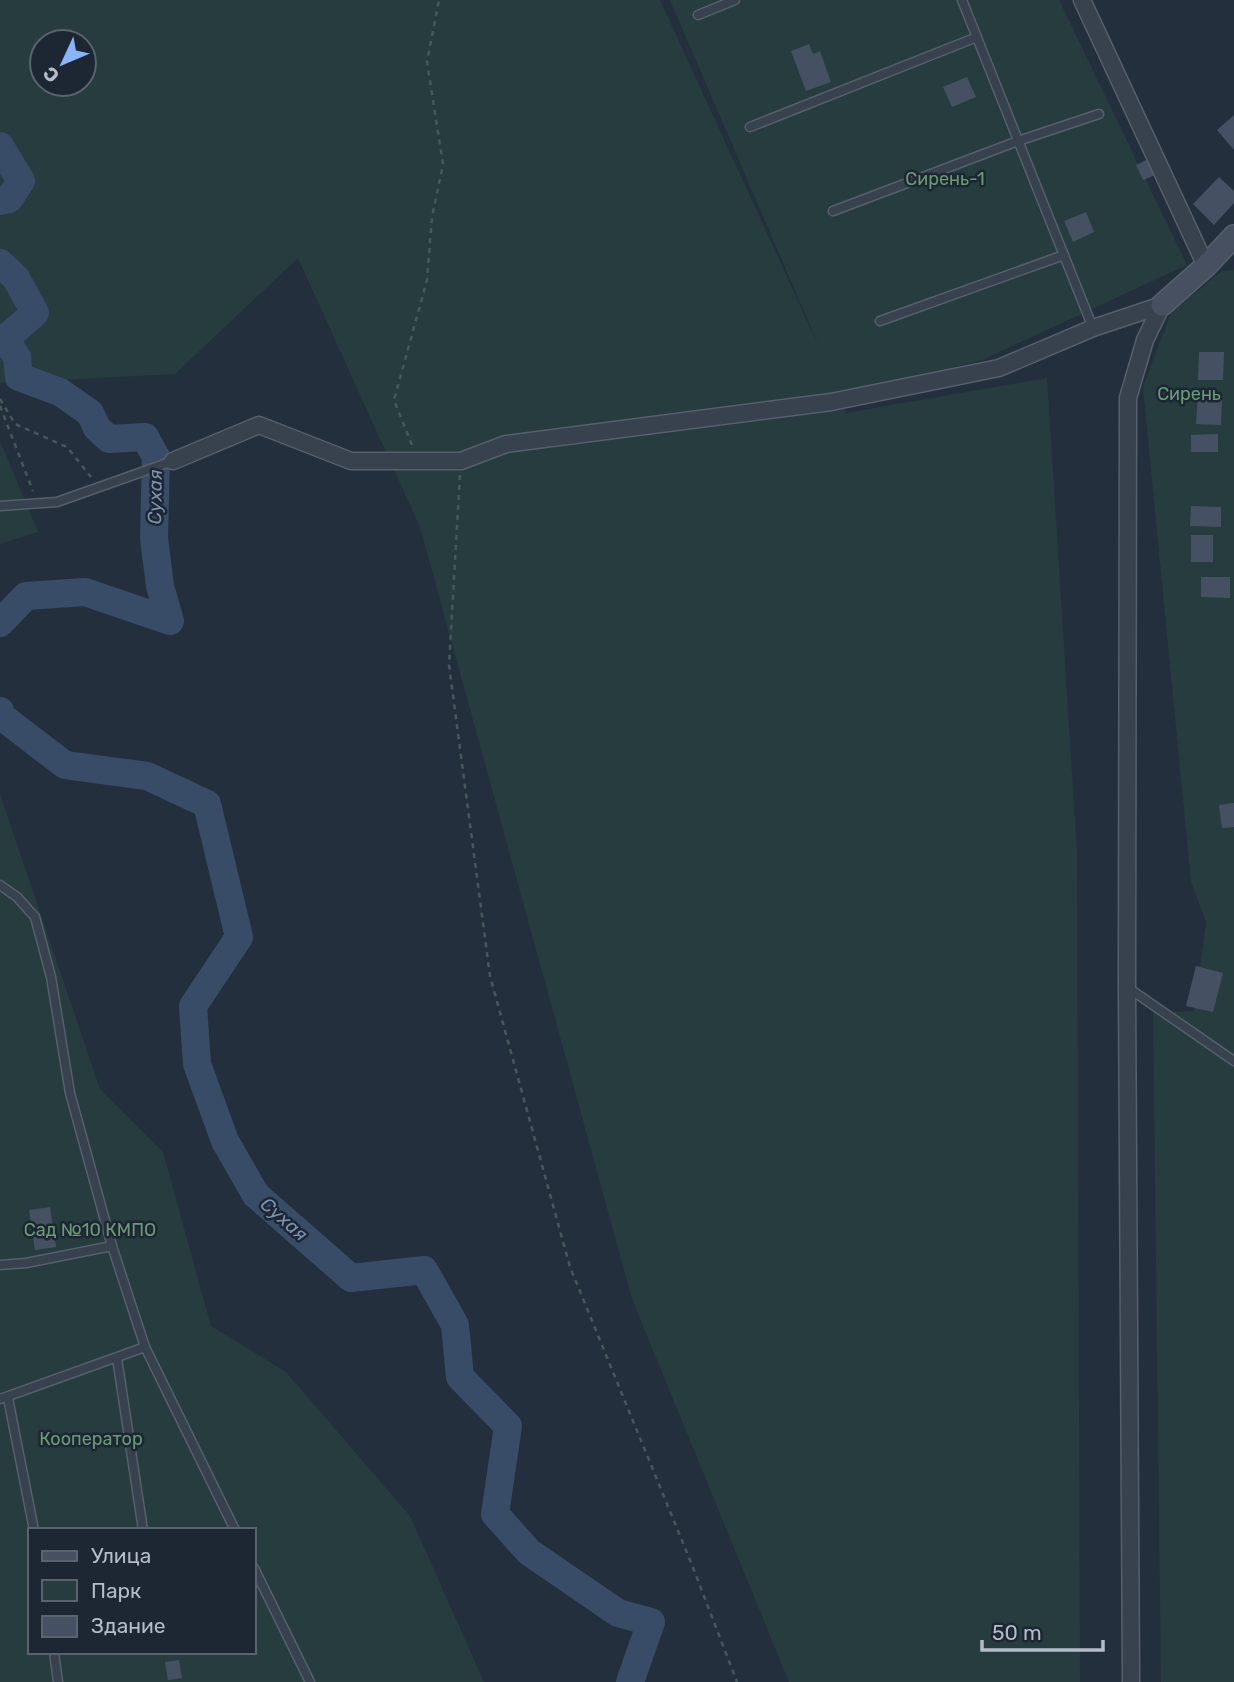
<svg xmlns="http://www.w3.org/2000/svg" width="1234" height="1682" viewBox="0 0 1234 1682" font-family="Rubik,sans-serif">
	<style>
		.green { fill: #263c3f; fill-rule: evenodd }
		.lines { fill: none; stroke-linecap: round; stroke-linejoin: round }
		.river { stroke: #394c67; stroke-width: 28 }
		.building { fill: #455162 }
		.lane-casing { stroke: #565f6c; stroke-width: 11 }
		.street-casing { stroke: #565f6c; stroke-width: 19 }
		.secondary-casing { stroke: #565f6c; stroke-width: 24 }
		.path { stroke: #44595c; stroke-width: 2.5; stroke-dasharray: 5 5; stroke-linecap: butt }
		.lane { stroke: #38414e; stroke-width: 8 }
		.street { stroke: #38414e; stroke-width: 16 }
		.secondary { stroke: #465061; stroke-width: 21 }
		.labels { text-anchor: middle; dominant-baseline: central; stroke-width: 5; stroke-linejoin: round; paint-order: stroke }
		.park-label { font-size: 18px; fill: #6b9a76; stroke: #1d2633 }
		.water-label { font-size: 19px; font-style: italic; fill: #7c92b1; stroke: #1d2633 }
	</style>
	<rect width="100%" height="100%" fill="#242f3e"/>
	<!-- green -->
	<g class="green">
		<path d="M 0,0 L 660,0 L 821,351 L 670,0 L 1059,0 L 1187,265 L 982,360 L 842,396 L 846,413 L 1047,378 L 1077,852 L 1080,1682 L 789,1682 L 632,1299 L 420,527 L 298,258 L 175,374 L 0,383 ZM 42,42 L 84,42 L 84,84 L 42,84 Z"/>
		<polygon points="1234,270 1234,1682 1161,1682 1153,1013 1194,1011 1206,922 1191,882 1143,387 1171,313 1222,271"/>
		<polygon points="0,441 38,532 0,544"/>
		<path d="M 0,794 L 100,1089 L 163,1152 L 211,1326 L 286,1372 L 410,1516 L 484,1682 L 0,1682 ZM 30,1530 L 254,1530 L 254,1652 L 30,1652 Z"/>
	</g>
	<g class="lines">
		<!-- river -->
		<g class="river">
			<polyline points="0,146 21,181 9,199 0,201"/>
			<polyline points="0,263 16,278 35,313 5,339 17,357 19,377 60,392 90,413 97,428 109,439 145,437 156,457 154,538 160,586 170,621 85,592 26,596 0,623"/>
			<polyline points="0,711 1,716 65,765 147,776 207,804 239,937 193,1006 197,1064 225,1141 256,1195 351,1278 424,1270 455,1325 460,1377 508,1426 495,1514 529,1552 618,1613 651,1622 630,1682"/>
		</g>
	</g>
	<!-- building -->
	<g class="building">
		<polygon points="809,44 813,54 820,51 831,82 806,91 791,51"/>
		<polygon points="967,77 976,97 952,107 943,87"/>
		<polygon points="1234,115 1234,150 1217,130"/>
		<polygon points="1152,157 1160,173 1143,180 1136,165"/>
		<polygon points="1219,177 1234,191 1234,203 1214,225 1193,204"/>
		<polygon points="1086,212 1094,232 1073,242 1064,221"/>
		<polygon points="1199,352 1224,352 1223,380 1198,380"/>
		<polygon points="1198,395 1222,397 1221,425 1196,424"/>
		<polygon points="1218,434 1218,452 1191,452 1191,435"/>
		<polygon points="1191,506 1221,507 1221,527 1190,526"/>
		<rect x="1191" y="535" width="22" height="27"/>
		<polygon points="1201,577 1230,577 1230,598 1201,597"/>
		<polygon points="1234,803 1234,827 1222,828 1219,805"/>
		<polygon points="1196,966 1223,973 1213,1012 1186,1006"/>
		<polygon points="50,1207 56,1247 35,1250 29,1210"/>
		<polygon points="179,1660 182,1678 168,1680 165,1662"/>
	</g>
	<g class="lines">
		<!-- lane casing -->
		<g class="lane-casing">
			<g id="lane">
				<polyline points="962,0 1093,328"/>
				<polyline points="698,15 735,0"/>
				<polyline points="750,127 977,37"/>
				<polyline points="833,211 1018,141 1099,114"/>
				<polyline points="880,321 1064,255"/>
				<polyline points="0,506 57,502 173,461"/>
				<polyline points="0,885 17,897 35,917 51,977 70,1093 112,1246 145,1347 235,1530"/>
				<polyline points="1127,987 1234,1061"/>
				<polyline points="0,1265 26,1263 112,1246"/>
				<polyline points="117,1358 143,1530"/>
				<polyline points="8,1398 34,1530"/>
				<polyline points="0,1399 145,1347"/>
				<polyline points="254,1568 310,1682"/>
				<polyline points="54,1652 58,1682"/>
			</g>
		</g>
		<!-- street casing -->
		<g class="street-casing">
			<g id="street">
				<polyline points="1082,0 1206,266"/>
				<polyline points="173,461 259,425 351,461 461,461 506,444 831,402 999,368 1093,328 1162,305"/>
				<polyline points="1131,1682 1127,987 1128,398 1145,340 1162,305"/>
			</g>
		</g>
		<!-- secondary casing -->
		<g class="secondary-casing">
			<polyline id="secondary" points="1162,305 1206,266 1234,236"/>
		</g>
		<!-- path -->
		<g class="path">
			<polyline points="0,399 15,424 67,447 91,477"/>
			<polyline points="0,406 33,491"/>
			<polyline points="412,445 394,400 427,280 432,217 443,164 427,62 439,0"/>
			<polyline points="460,475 449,665 490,976 570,1267 692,1565 737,1682"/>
		</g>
		<!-- lane -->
		<use href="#lane" class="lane"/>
		<!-- street -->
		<use href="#street" class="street"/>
		<!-- secondary -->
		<use href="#secondary" class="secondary"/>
	</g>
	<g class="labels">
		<!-- park labels -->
		<g class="park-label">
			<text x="945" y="179">Сирень-1</text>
			<text x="1189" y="394">Сирень</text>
			<text x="90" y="1230">Сад №10 КМПО</text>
			<text x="91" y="1439">Кооператор</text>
		</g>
		<!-- water labels -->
		<g class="water-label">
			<text transform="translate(155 497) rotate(-89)">Сухая</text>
			<text transform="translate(284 1219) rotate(41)">Сухая</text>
		</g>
	</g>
	<!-- legend -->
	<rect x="28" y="1528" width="228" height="126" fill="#1d2633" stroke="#59626f" stroke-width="2"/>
	<rect x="42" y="1551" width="35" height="10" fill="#465061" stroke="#59626f" stroke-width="2"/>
	<text x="91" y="1563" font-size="21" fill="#b4bcc9">Улица</text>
	<rect x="42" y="1580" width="35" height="21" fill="#263c3f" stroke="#59626f" stroke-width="2"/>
	<text x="91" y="1598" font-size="21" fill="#b4bcc9">Парк</text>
	<rect x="42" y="1616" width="35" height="21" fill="#455162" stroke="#59626f" stroke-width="2"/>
	<text x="91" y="1633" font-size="21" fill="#b4bcc9">Здание</text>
	<!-- north arrow -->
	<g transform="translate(63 63) rotate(226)"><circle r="33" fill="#1d2633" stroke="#59626f" stroke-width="2"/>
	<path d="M0-5L12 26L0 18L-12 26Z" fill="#8ab4f8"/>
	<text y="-10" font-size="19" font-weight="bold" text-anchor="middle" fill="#b4bcc9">С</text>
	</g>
	<!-- scale -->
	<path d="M982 1640v10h121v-10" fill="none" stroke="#b4bcc9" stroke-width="3.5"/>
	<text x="992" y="1640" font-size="21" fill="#b4bcc9" stroke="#1d2633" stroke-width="5" paint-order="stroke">50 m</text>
</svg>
